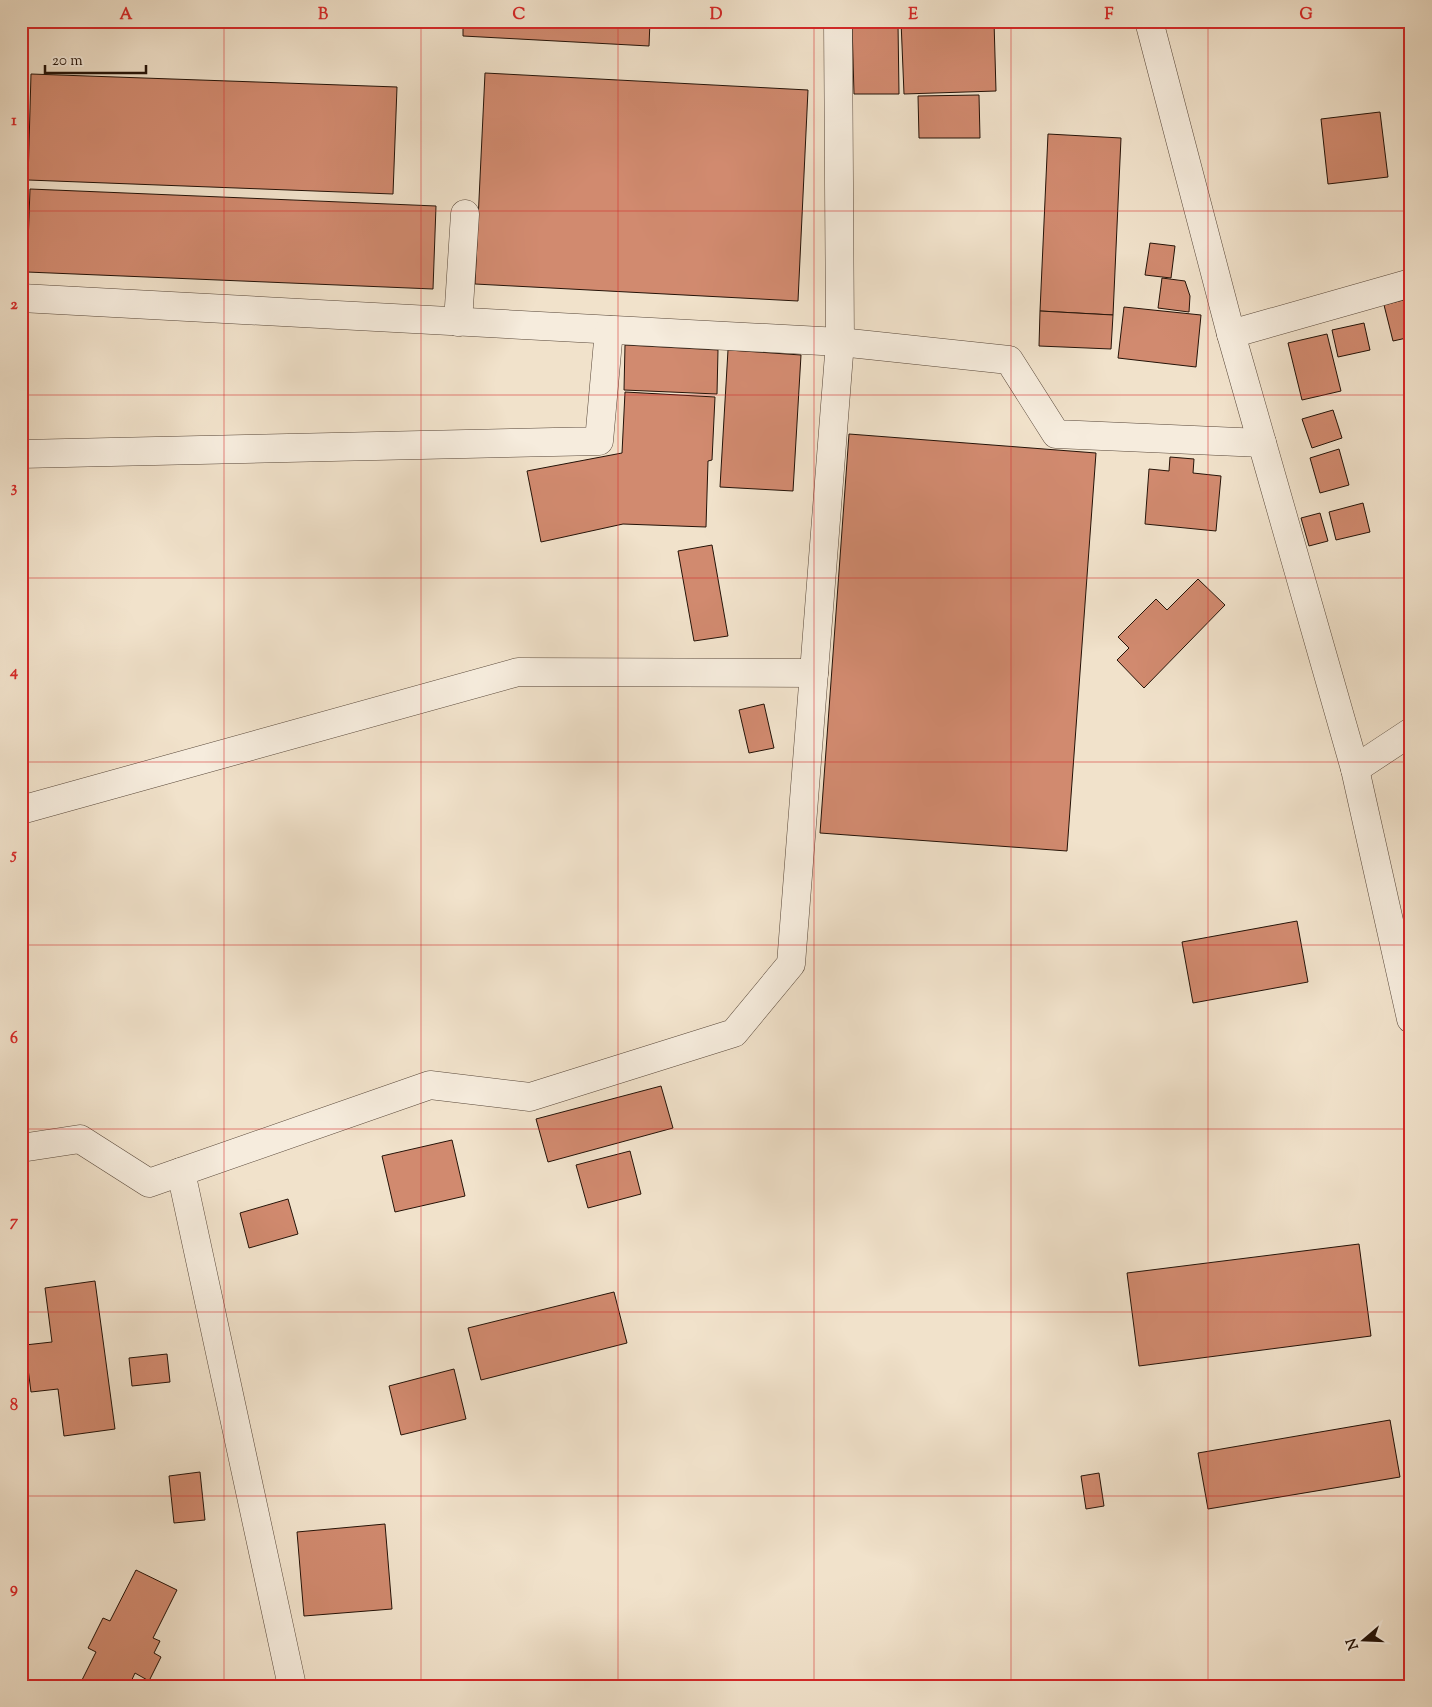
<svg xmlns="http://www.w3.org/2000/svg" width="1432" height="1707" viewBox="0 0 1432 1707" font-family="'Sorts Mill Goudy',serif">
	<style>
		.building { fill: #d18a6f; stroke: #251308 }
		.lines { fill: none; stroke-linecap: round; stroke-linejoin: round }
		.minor-casing { stroke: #584739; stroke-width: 29 }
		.minor { stroke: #f6ecdd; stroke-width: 28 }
		.grid { fill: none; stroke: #d62828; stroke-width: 1; stroke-opacity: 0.55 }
		.neatline { fill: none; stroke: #d62828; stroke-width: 2 }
		.grid-label { font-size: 16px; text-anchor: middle; font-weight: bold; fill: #d62828 }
	</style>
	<rect width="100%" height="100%" fill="#f1e2cb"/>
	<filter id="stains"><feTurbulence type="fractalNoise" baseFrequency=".004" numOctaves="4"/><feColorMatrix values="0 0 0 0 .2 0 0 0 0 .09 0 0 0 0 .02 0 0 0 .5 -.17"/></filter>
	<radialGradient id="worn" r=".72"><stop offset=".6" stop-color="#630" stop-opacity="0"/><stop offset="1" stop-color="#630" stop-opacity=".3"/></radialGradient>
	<!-- building -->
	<g class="building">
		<polygon points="463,21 650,21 649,46 463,36"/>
		<polygon points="901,21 994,21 996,91 904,94"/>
		<polygon points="852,24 898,24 899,94 854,94"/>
		<polygon points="485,73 808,90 798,301 475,284"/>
		<polygon points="31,74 397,87 393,194 28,180"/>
		<polygon points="979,95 980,138 919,138 918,96"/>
		<polygon points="1380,112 1388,177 1328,184 1321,119"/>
		<polygon points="1048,134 1121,138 1113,315 1040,311"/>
		<polygon points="30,189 436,206 433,289 27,272"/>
		<polygon points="1150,243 1175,246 1171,278 1145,275"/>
		<polygon points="1162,278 1185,281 1190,296 1189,312 1158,308"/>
		<polygon points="1411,298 1411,337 1393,341 1384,305"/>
		<polygon points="1124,307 1201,315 1196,367 1118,358"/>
		<polygon points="1040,311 1113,315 1111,349 1039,346"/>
		<polygon points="1364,323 1370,350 1338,357 1332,330"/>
		<polygon points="1327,334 1341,391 1302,400 1288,343"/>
		<polygon points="625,345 718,350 717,394 624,390"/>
		<polygon points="728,350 801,355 793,491 720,487"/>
		<polygon points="625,392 715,397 712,460 708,461 706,527 623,524 541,542 527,471 622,453"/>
		<polygon points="1333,410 1342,438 1312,448 1302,419"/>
		<polygon points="849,434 1096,453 1067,851 820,833"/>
		<polygon points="1339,449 1349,485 1320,493 1310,458"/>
		<polygon points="1170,457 1194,459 1193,473 1221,476 1216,531 1145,524 1149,469 1169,471"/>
		<polygon points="1363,503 1370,532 1336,540 1329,512"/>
		<polygon points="1320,513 1328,541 1309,546 1301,518"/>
		<polygon points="712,545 728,636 694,641 678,551"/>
		<polygon points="1198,579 1225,605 1144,688 1117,660 1129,648 1118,637 1156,599 1167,610"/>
		<polygon points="764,704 774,748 749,753 739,710"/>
		<polygon points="1297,921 1308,982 1193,1003 1182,942"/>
		<polygon points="661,1086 673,1128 548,1162 536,1119"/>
		<polygon points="452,1140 465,1196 395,1212 382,1156"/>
		<polygon points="630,1151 641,1194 588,1208 576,1165"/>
		<polygon points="288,1199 298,1234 249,1248 240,1213"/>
		<polygon points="1359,1244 1371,1336 1139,1366 1127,1273"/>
		<polygon points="95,1281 115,1429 64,1436 58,1389 31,1392 25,1345 52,1342 45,1288"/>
		<polygon points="614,1292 627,1343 481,1380 468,1328"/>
		<polygon points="167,1354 170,1382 132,1386 129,1358"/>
		<polygon points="454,1369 466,1419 401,1435 389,1386"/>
		<polygon points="1390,1420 1400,1477 1208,1509 1198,1453"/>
		<polygon points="200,1472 205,1520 174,1523 169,1476"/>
		<polygon points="1099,1473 1104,1506 1086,1509 1081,1476"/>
		<polygon points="385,1524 392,1609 304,1616 297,1532"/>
		<polygon points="136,1570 177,1590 153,1638 160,1641 154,1653 161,1657 149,1681 135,1673 129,1686 79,1686 96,1652 88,1648 103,1618 110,1621"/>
		<polygon points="1411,1681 1411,1686 1384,1686"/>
	</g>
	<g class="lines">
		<!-- minor casing -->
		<g class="minor-casing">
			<g id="minor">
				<polyline points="1149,21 1231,334 1355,769 1411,1019"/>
				<polyline points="21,298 840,342 1009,360 1056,434 1262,443"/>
				<polyline points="458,322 465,214"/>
				<polyline points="1231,334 1411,283"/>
				<polyline points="21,454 599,441 609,330"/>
				<polyline points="1355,769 1411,732"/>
				<polyline points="21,810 518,672 814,673"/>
				<polyline points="21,1148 80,1139 149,1183 430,1085 530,1097 734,1033 791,964 840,342 838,21"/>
				<polyline points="181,1172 292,1686"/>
			</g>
		</g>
		<!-- minor -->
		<use href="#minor" class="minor"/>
	</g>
	<!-- grid -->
	<path class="grid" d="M 224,21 L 224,1686M 421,21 L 421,1686M 618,21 L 618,1686M 814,21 L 814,1686M 1011,21 L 1011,1686M 1208,21 L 1208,1686M 21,211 L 1411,211M 21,395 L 1411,395M 21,578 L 1411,578M 21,762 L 1411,762M 21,945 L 1411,945M 21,1129 L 1411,1129M 21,1312 L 1411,1312M 21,1496 L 1411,1496"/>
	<!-- margin -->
	<rect width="1432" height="1707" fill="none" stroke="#f1e2cb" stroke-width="55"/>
	<!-- north arrow -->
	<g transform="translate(1364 1640) rotate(251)" stroke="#f6ecdd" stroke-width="4" paint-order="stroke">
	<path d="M0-4L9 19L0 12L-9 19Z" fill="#251308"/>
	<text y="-8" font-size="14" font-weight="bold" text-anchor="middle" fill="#251308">N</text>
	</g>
	<!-- scale -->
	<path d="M45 65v8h101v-8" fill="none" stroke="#251308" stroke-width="2.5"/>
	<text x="52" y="65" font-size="15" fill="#251308" stroke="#f6ecdd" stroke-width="4" paint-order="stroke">20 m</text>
	<rect x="28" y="28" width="1376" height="1652" class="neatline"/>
	<g class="grid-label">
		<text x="126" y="19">A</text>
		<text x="323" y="19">B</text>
		<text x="519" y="19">C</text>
		<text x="716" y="19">D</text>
		<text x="913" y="19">E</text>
		<text x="1109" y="19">F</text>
		<text x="1306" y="19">G</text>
		<text x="14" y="125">1</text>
		<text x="14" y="309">2</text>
		<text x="14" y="492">3</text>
		<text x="14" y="676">4</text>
		<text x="14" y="859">5</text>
		<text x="14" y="1043">6</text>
		<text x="14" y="1226">7</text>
		<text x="14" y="1410">8</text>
		<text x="14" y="1593">9</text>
	</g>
	<rect width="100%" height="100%" filter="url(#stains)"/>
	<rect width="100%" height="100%" fill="url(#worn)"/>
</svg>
